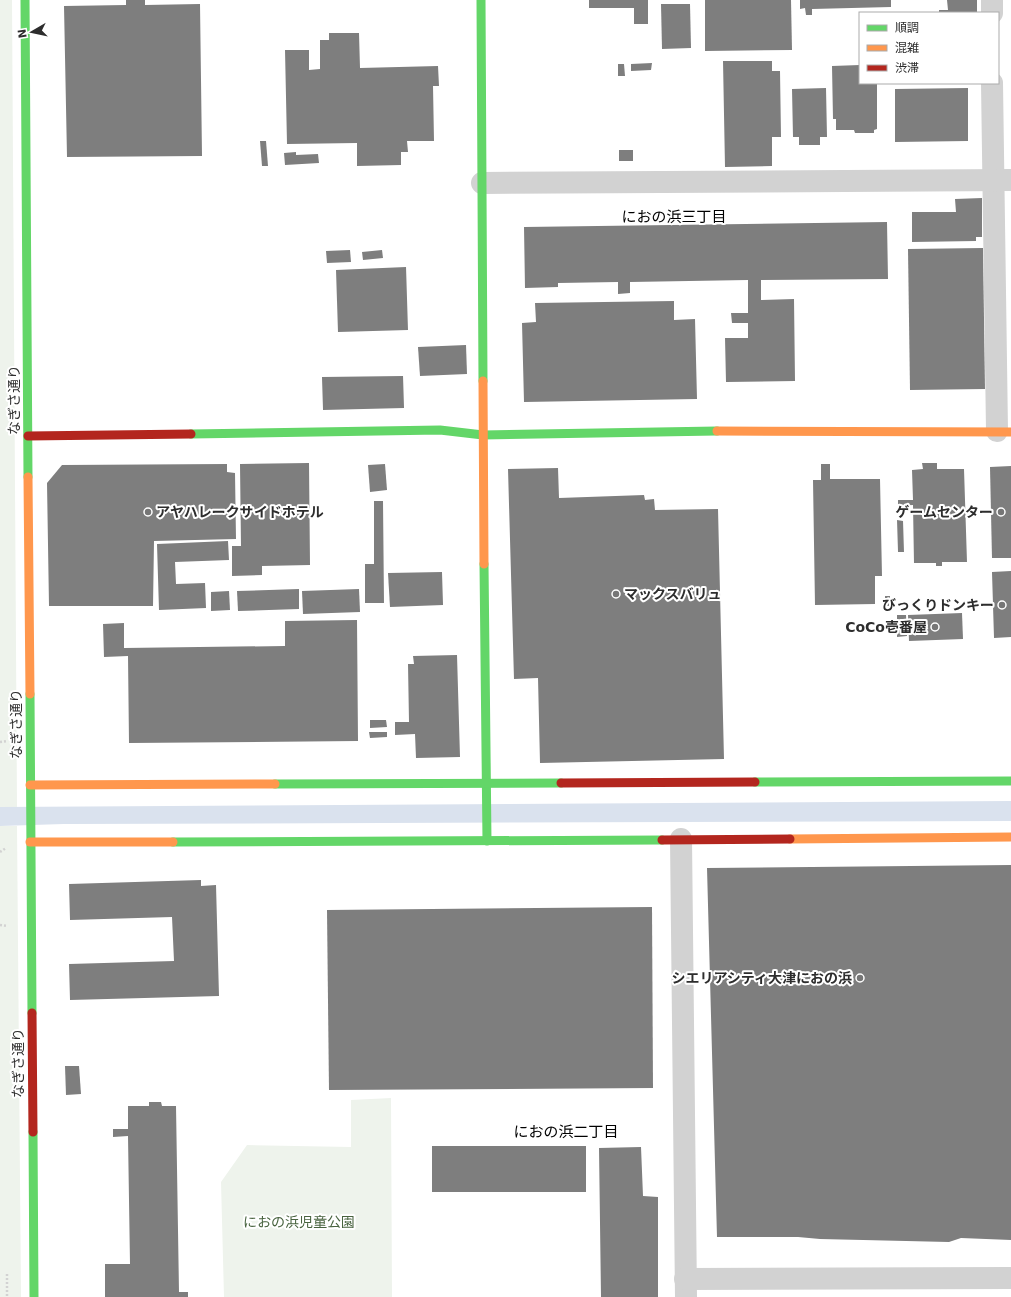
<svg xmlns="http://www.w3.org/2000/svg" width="1011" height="1297" viewBox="0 0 1011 1297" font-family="'DejaVu Sans','Noto Sans JP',sans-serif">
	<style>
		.green { fill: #eef3ec }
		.water { fill: #dae2ee }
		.building { fill: #7e7e7e }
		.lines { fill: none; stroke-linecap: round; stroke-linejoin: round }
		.path { stroke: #d2d2d2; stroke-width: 2.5; stroke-dasharray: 2 2; stroke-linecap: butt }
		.street { stroke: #d2d2d2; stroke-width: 22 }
		.fast { stroke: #63d668; stroke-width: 9 }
		.slow { stroke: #ff974d; stroke-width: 9 }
		.jam { stroke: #b3261e; stroke-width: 9 }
		.poi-dot { fill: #767676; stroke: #fff; stroke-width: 1.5 }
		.labels { text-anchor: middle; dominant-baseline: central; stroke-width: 4; stroke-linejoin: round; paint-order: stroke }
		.street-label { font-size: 14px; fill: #2d2d2d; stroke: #fff }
		.poi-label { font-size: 14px; font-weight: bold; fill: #2d2d2d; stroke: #fff; text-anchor: end }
		.park-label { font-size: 14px; fill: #48633f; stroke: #fff }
		.neighbourhood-label { font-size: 15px; fill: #000; stroke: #fff }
	</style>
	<rect width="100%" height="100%" fill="#fff"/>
	<!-- green -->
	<g class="green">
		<polygon points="0,0 12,0 17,807 0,807"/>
		<polygon points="0,826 17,826 21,1297 0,1297"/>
		<polygon points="391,1098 392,1297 224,1297 221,1182 247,1145 351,1147 351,1100"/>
	</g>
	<!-- water -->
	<polygon class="water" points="1011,801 1011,821 64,824 0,826 0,807"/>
	<!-- building -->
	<g class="building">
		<polygon points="126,0 145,0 145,5 200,4 202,156 67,157 64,6 126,5"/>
		<polygon points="589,0 648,0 648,24 634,24 634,8 589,8"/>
		<polygon points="705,0 791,0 792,50 705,51"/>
		<polygon points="800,0 891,0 891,7 812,9 812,15 806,15 805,8 800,9"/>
		<polygon points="947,0 977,0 977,13 939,13 939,10 948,10"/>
		<polygon points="661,4 690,4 691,48 662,49"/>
		<polygon points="329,33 359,33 360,68 438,66 439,86 433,86 434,141 407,141 408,152 401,152 401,165 357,166 357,143 287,144 285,50 309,50 309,70 320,69 320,40 329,40"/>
		<polygon points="723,61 772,61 772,71 780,71 781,137 772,137 772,166 725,167"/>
		<polygon points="652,63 651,70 631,71 631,64"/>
		<polygon points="618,64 624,64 625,76 618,76"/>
		<polygon points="860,65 860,83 877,83 877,129 874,130 874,133 855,133 854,130 836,130 836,119 833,119 832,66"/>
		<polygon points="826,88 827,137 820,137 820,145 799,145 799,137 793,137 792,89"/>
		<polygon points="968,88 968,141 895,142 895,89"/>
		<polygon points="260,141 266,141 268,166 262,166"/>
		<rect x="619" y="150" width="14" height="11"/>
		<polygon points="296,152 296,155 318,154 319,163 285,165 284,153"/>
		<polygon points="982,198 982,237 976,237 976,241 912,242 912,212 956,212 955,199"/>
		<polygon points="887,222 888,279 761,280 761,300 794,299 795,381 726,382 725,338 748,338 748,323 732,323 731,313 748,313 748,280 630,282 630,293 618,294 618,282 558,283 558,287 525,288 524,227"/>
		<polygon points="983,248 985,389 910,390 908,249"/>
		<polygon points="350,250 351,262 327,263 326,251"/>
		<polygon points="382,250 383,258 363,260 362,252"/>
		<polygon points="406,267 408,330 338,332 336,270"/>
		<polygon points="674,301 674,320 695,319 697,399 524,402 522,323 536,322 535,303"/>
		<polygon points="466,345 467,374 420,376 418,347"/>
		<polygon points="403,376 404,408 323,410 322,377"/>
		<polygon points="309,463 310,565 262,566 262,575 232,576 232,546 241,546 240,464"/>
		<polygon points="922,463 937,463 937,469 964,469 967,562 942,562 942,566 936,566 936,563 914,563 913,505 898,506 898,500 913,500 912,470 923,469"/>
		<polygon points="227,464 227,472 235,473 236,539 154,541 153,606 49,606 47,483 62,465"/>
		<polygon points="385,464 387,490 370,492 368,465"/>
		<polygon points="821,464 830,464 830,479 880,479 882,576 875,576 875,604 815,605 813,480 821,480"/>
		<polygon points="1011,466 1011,558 992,558 990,467"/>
		<polygon points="558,468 559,498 644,495 645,500 654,499 655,510 718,509 724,759 540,763 538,678 514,679 508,469"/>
		<polygon points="374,501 383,501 384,603 365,603 365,564 374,564"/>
		<polygon points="897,520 903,521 904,552 898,552"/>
		<polygon points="228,541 229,560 175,562 176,584 205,583 206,608 159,610 157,544"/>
		<polygon points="1011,571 1011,637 994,638 992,572"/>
		<polygon points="442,572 443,605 390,607 388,573"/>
		<polygon points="299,589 299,609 238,611 237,591"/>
		<polygon points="359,589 360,612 303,614 302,591"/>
		<polygon points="229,591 230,610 211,611 211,592"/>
		<rect x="885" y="596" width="5" height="10"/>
		<polygon points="962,613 963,639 909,641 908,615"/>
		<polygon points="897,615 906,615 907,636 897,637"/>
		<polygon points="357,620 358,741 129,743 128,656 104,657 103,624 124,623 124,648 285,646 285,621"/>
		<polygon points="457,655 460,757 416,758 415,734 395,735 395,722 409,722 408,664 414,664 413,656"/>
		<polygon points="370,720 386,720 387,727 370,728"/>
		<polygon points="369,732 387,732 387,737 370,738"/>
		<polygon points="1011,865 1011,1240 961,1238 949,1242 820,1239 798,1237 717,1237 707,868"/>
		<polygon points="201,880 201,886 216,885 219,996 70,1000 69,964 174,961 172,917 70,920 69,884"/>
		<polygon points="652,907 653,1088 329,1090 327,910"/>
		<polygon points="65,1066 79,1066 81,1094 66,1095"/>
		<polygon points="149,1102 161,1102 162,1106 176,1106 179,1292 188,1292 188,1297 105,1297 105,1264 130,1264 128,1136 113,1137 113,1129 128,1129 128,1106 149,1106"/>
		<rect x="432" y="1146" width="154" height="46"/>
		<polygon points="641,1147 643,1196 658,1197 658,1297 601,1297 599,1148"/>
	</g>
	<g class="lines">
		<!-- path -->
		<g class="path">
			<polyline points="0,742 7,741"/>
			<polyline points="0,852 6,848"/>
			<polyline points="0,925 7,926"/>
			<polyline points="7,1274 7,1297"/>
		</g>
		<!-- street -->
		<g class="street">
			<polyline points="992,0 992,13"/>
			<polyline points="992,83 997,431"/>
			<polyline points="482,183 1011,180"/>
			<polyline points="681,839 686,1297"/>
			<polyline points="685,1279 1011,1278"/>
		</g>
		<!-- fast -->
		<g class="fast">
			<polyline points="25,0 28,477"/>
			<polyline points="481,0 483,381"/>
			<polyline points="191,434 440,430 483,435 717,431"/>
			<polyline points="484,564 487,841"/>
			<polyline points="30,694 32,1013"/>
			<polyline points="755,782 1011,781"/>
			<polyline points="275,784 561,783"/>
			<polyline points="173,842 662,840"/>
			<polyline points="33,1132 34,1297"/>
		</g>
		<!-- slow -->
		<g class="slow">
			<polyline points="483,381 484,564"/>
			<polyline points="717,431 1011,432"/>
			<polyline points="28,477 30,694"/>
			<polyline points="30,785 275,784"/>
			<polyline points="790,839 1011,837"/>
			<polyline points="30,842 173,842"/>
		</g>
		<!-- jam -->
		<g class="jam">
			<polyline points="28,436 191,434"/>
			<polyline points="561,783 755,782"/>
			<polyline points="662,840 790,839"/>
			<polyline points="32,1013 33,1132"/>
		</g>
	</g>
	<!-- markers -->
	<g class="poi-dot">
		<circle cx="148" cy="512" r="4"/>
		<circle cx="1001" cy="512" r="4"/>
		<circle cx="616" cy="594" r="4"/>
		<circle cx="1002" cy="605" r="4"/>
		<circle cx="935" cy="627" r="4"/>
		<circle cx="860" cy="978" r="4"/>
	</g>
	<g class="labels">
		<!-- street labels -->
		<g class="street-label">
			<text transform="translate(14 400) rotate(-90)">なぎさ通り</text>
			<text transform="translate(16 724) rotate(-90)">なぎさ通り</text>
			<text transform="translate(18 1063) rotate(-90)">なぎさ通り</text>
		</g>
		<!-- poi labels -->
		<g class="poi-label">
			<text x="156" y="512" text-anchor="start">アヤハレークサイドホテル</text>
			<text x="993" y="512">ゲームセンター</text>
			<text x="624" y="594" text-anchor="start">マックスバリュ</text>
			<text x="994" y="605">びっくりドンキー</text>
			<text x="927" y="627">CoCo壱番屋</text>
			<text x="852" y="978">シエリアシティ大津におの浜</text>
		</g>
		<!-- park labels -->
		<g class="park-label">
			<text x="299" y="1222">におの浜児童公園</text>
		</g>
		<!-- neighbourhood labels -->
		<g class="neighbourhood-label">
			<text x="674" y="217">におの浜三丁目</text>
			<text x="566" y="1132">におの浜二丁目</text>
		</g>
	</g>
	<!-- legend -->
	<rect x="859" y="12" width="140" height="72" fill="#ffffff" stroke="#ababab"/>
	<rect x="867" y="25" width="20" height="6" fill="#63d668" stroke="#ababab"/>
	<text x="895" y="32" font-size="12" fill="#2d2d2d">順調</text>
	<rect x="867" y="45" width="20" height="6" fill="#ff974d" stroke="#ababab"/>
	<text x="895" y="52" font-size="12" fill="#2d2d2d">混雑</text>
	<rect x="867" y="65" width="20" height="6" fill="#b3261e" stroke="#ababab"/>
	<text x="895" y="72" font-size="12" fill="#2d2d2d">渋滞</text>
	<!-- north arrow -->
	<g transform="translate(32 32) rotate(261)" stroke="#ffffff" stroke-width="3" paint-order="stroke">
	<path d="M0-3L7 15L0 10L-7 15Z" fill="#2d2d2d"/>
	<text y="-6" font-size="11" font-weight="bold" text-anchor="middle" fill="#2d2d2d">N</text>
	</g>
</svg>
